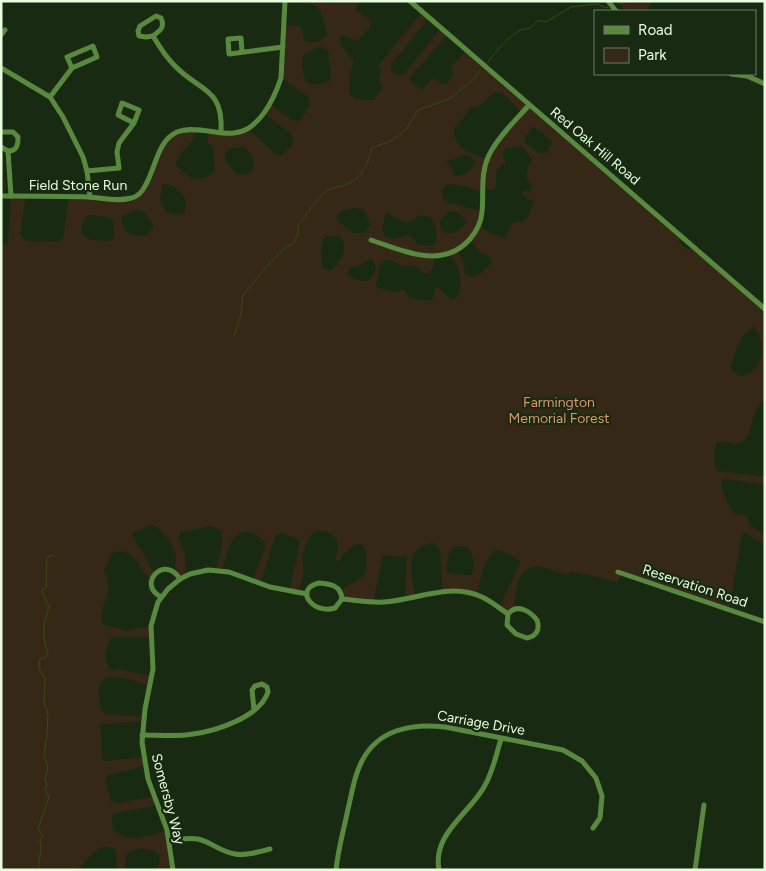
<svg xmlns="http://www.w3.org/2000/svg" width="766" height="871" viewBox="0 0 766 871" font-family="Figtree,sans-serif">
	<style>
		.green { fill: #352816; fill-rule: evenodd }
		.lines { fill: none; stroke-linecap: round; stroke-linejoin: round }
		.stream { stroke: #3a4a0d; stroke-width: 1 }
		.minor { stroke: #58893f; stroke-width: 5 }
		.labels { text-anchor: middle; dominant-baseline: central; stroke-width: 4.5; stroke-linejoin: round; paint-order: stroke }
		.street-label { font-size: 14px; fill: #e6fede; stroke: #182b12 }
		.park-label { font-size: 14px; fill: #dd956b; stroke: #182b12 }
	</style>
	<rect width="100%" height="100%" fill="#182b12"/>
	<!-- green -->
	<g class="green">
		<path d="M 285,1 L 360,1 L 355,9 L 371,21 L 370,27 L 357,41 L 343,35 L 339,37 L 342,46 L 353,61 L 350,73 L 349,94 L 355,99 L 374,100 L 383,88 L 379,80 L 381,70 L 379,65 L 422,12 L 429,18 L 391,64 L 391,70 C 396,74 399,76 405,73 L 441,28 L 448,34 L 410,77 L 410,82 L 422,89 L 433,78 L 442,84 L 447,83 L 453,75 L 453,72 L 451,69 L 452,66 L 466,50 L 683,237 L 679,242 L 688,250 L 692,245 L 765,309 L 765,400 C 763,401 760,403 759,405 C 752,413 752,441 739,443 C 731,445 724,439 716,443 L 714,467 L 718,471 L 765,477 L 765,488 L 761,484 L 724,479 L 721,481 C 721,491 730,509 736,515 L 742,514 L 747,516 L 750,525 L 765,536 L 765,544 L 745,533 L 742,533 L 729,609 L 622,574 L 617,582 L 571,571 L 567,575 C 558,573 549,568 540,567 C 517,564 515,593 514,609 L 508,614 L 499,608 L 520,563 C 515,554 505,552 495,550 C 482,563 481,578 476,595 L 443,591 L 440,550 L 436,544 C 430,542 427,544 421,547 C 405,555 413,582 415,596 L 405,598 L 407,557 L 383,555 L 373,603 L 342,599 L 340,590 C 366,575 368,581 366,549 L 361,544 C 349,545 343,555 336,563 L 338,540 L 326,531 L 315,531 L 308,539 L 302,555 L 304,575 L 298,592 L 289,591 L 300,543 L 298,539 L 281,533 L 276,535 L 274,540 L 260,584 L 252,581 L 265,548 L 265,542 C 261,537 258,536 252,533 C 231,525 227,556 222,571 L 215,570 C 219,558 225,543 221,531 L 211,526 L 181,532 L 178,537 L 185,554 L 185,576 L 180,579 C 171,567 178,563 175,552 C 171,542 162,528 152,525 L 133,532 L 133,537 L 155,574 L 152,581 C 138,569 135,545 112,553 L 104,571 C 107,578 110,584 108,592 C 105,605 99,609 103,624 L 126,631 L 151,626 L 152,637 L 113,637 C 104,645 102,665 113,671 L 118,669 L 134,673 L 152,675 L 150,686 C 133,681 96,664 99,696 C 100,703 99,709 105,714 L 143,717 L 143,721 L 103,724 L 100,726 L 102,759 L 105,761 L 144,757 L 145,766 L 108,775 L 105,780 L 111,801 L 118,803 L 155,796 L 159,805 L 115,813 L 112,817 L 113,830 C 131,845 148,836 167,830 L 173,870 L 156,870 L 160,862 L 159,853 C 150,847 132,847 125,856 L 126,870 L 117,870 L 116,850 C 102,840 89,856 81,867 L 69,870 L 1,870 L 1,243 L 6,244 L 8,241 L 11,196 L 26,196 L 20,235 L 26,241 L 58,242 L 63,238 L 69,197 L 118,199 L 140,194 L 162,147 L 180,131 L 197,130 C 195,133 195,139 192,142 C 186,149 178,154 176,165 L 192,179 C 200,179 210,178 215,171 L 213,146 L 208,143 L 208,131 L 234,133 L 248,129 L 275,154 L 282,155 L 293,143 L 292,135 L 263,112 L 269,103 C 278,109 289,122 300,121 L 310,105 L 308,96 L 281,78 L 284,25 L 300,26 L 305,41 L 318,42 L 327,35 C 319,0 321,4 285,3 ZM 321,47 L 328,51 L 331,78 L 329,81 C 320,84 313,87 305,81 C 302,60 296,53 321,47 ZM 495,92 L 502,93 L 523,113 L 487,159 C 471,154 454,149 454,129 L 472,107 L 477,108 ZM 532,127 L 536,128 L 552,140 L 552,143 L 547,152 L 540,154 L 525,143 L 524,140 ZM 517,146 L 522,147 L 532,159 L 531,163 L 528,165 L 526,178 L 532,185 L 529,192 L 523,190 L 522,194 L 534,202 L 528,217 L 523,222 L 513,223 L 506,236 L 503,238 L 485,230 L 480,224 L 482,211 L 447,203 L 443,199 L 442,189 L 447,184 L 464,186 L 482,192 L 482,189 L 493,190 L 496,185 L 496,171 L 505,163 L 503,151 L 506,148 L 514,148 ZM 245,147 L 254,158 L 253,168 L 247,175 L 237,174 L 225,161 L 225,153 L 230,148 ZM 462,154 L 473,158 L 474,164 C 467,175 464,176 452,175 L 454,173 L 446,160 C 453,161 456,160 462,154 ZM 168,184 C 181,190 188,197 185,212 L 179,215 L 167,213 L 160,200 L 162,185 ZM 353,208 L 364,209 L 370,225 L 364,233 L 353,233 L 337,221 L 337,216 L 343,210 ZM 136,210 L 145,212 L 153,226 L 147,235 C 134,237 118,232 122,216 ZM 452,211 L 457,212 L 465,219 L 466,223 L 458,231 L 449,234 L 441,229 L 440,221 L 448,212 ZM 386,213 L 407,223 L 414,220 L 417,216 C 420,216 423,215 426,216 C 438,220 438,237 434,246 L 419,245 L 411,238 L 406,235 C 400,239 393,240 386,237 L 382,230 ZM 89,215 L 108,217 L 113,220 L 114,237 L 109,241 C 98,240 77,242 82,225 C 83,220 84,218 89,215 ZM 327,236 L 340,236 C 349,246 341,265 330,271 L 322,268 C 322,258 318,242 327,236 ZM 469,240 L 480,252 L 489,257 L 492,261 C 488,269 479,276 470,277 L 465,274 L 464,264 L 458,250 ZM 450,253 C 460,271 463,277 458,297 L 452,300 L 439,288 L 436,288 L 431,301 L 410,298 L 404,289 L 396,292 L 378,288 L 376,286 L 380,264 L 384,260 C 392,259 393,262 400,265 C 405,267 411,265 417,266 L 417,268 L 425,273 L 430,273 L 434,266 L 434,256 ZM 369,259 L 374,261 L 376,269 L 371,279 C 361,283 356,280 347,274 L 351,267 L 359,266 ZM 754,327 C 766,338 766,375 739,376 L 730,368 C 735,355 739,333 754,327 ZM 456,546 L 469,547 C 473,555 476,568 471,575 L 450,574 L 446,569 C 448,560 447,551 456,546 Z"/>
		<polygon points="621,1 652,1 647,11 624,11"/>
	</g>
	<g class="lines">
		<!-- stream -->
		<g class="stream">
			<polyline points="618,4 628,1"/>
			<path d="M 488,62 C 496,51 507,38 519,31 C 522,29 527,29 530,28 C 537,24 534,18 546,22 L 571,7 L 596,4 L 608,8"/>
			<path d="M 234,336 L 241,314 L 243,295 L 269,264 L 287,246 L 293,244 L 298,234 L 298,226 C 304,217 320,195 328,190 C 334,187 341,187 347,184 C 362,178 368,164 372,148 L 395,139 L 407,128 L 418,110 L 449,99 L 475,78 L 480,71"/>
			<polyline points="38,870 41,848 40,840 43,835 38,829 49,797 45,789 47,785 45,779 48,768 44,755 47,735 48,714 44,703 45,679 39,669 40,659 45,658 48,654 44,639 44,624 49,607 42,592 43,589 46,588 47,559 49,556 54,555"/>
		</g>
		<!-- minor -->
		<g class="minor">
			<polyline points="410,1 765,309"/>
			<polyline points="608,1 616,11"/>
			<polyline points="1,35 5,30"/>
			<path d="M 153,36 L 146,37 L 139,36 L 138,31 L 140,26 L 156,16 L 161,18 C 165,27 161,30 153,36 C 159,46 166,57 174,65 C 198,91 224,87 221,132"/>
			<polyline points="242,52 241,38 228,39 229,54 283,47"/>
			<polyline points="1,68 50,97 63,117 83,157 87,171 90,197"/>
			<polyline points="731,74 747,76 765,84"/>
			<polyline points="50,97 72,68 97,57 93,46 67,57 72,68"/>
			<path d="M 1,132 L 13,132 L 18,137 C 18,145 17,151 8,151 L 1,147"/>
			<polyline points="8,151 11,196"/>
			<polyline points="87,171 119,168 117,152 119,143 134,123 139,110 122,103 118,115 134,123"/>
			<path d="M 1,196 C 31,196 60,196 89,197 C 103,198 118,202 131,198 C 137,197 142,192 145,186 C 156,168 157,141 177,132 C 187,128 198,130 208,131 C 216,132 226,134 234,133 C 259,131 274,99 281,78 L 285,1"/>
			<path d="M 371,240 C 404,251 443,270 470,239 C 477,231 481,222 482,212 C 484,192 480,174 489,155 C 497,138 516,120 529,105"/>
			<polyline points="618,572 765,622"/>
			<path d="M 319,583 C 330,584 341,585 342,599 L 335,608 C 313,615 293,589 319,583 Z"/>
			<path d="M 161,597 C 136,584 165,554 180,579"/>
			<path d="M 342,599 C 356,600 370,603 384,602 C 416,600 450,582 482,597 C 491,601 499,608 508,614 L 507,625 L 516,634 L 527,638 C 537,636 540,629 537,620 C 530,611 517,603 508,614"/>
			<path d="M 142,735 C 159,735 176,737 193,734 C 216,731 260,717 268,692 L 267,687 L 262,684 L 255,686 L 252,690 L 254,710"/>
			<path d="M 170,841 C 179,840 188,837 198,839 C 211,842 221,852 235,854 C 246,856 259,852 270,849"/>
			<polyline points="173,870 167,830 148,779 142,742 145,709 153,669 151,626 158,602 168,589 180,579 190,574 208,570 229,572 270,587 307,594"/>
			<path d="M 336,870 C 338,849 344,829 348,809 C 352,793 354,775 362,761 C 378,729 413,723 445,727 L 563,750 L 582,761 L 596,778 L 602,796 L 600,818 L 593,828"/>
			<path d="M 439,870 C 432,834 469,814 484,787 C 493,772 496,755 501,739"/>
			<polyline points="695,870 704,805"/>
		</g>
	</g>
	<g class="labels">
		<!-- street labels -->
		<g class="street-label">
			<text transform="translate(595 146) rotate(40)">Red Oak Hill Road</text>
			<text x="78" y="185">Field Stone Run</text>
			<text transform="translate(695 586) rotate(18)">Reservation Road</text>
			<text transform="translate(481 723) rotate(10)">Carriage Drive</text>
			<text transform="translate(168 799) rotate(75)">Somersby Way</text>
		</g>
		<!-- park labels -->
		<g class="park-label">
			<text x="559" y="402">Farmington<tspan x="559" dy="16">Memorial Forest</tspan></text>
		</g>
	</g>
	<!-- border -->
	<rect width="766" height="871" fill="none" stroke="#e6fede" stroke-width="5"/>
	<!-- legend -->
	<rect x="594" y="10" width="162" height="65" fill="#182b12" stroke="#6a7f64"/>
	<rect x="604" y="26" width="25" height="8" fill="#58893f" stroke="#6a7f64"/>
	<text x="638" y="35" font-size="15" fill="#e6fede">Road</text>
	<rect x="604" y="48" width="25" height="15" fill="#352816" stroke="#6a7f64"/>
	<text x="638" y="60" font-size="15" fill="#e6fede">Park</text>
</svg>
